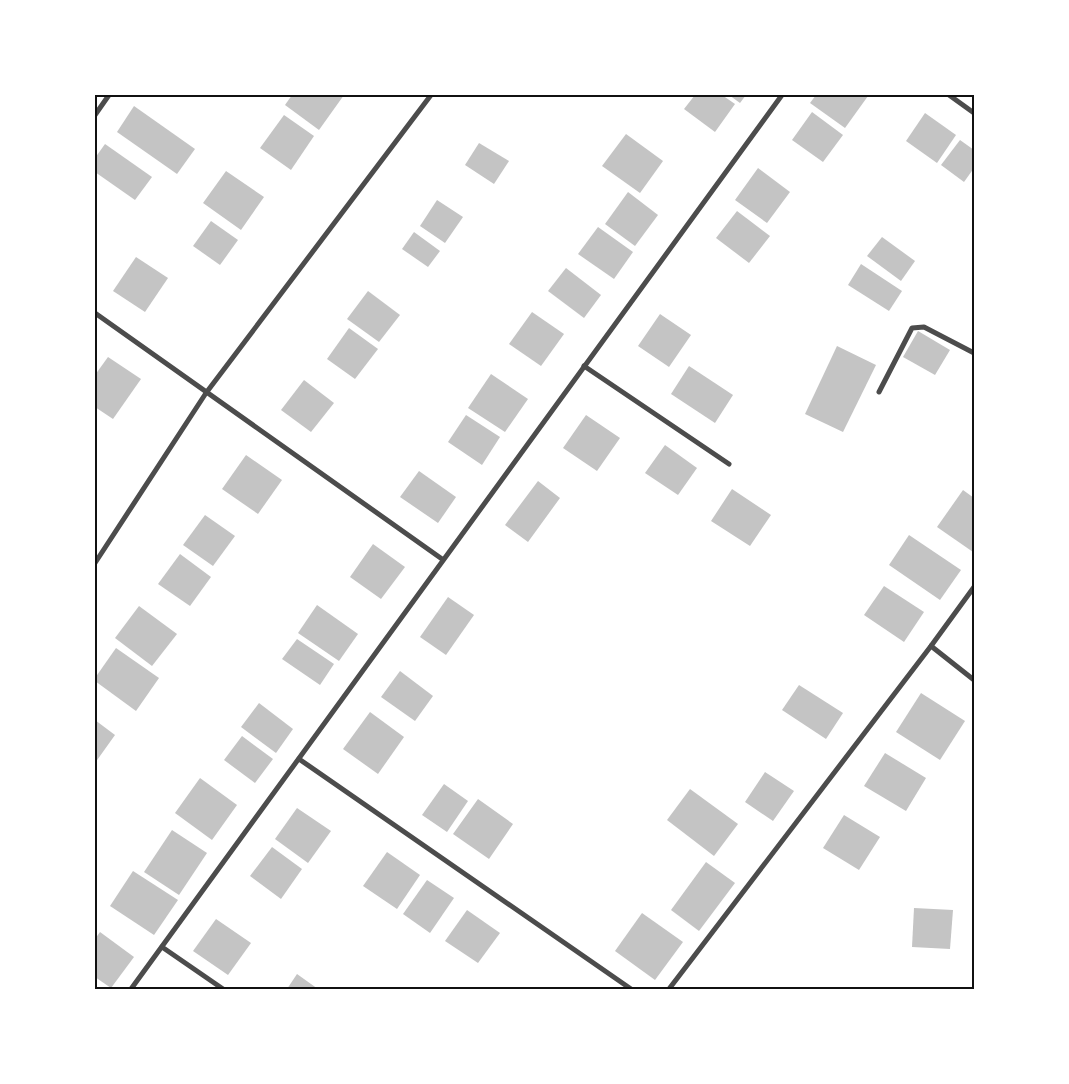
<svg xmlns="http://www.w3.org/2000/svg" width="1069" height="1084" viewBox="0 0 1069 1084" font-family="'Exo 2',sans-serif">
	<style>
		.building { fill: #c4c4c4 }
		.lines { fill: none; stroke-linecap: round; stroke-linejoin: round }
		.minor { stroke: #4c4c4c; stroke-width: 5 }
		.neatline { fill: none; stroke: #111; stroke-width: 2 }
	</style>
	<rect width="100%" height="100%" fill="#fff"/>
	<!-- building -->
	<g class="building">
		<polygon points="292,95 344,95 319,130 285,105"/>
		<polygon points="695,95 722,95 735,104 715,132 684,109"/>
		<polygon points="729,95 746,95 740,103"/>
		<polygon points="816,95 867,95 868,96 845,128 810,103"/>
		<polygon points="134,106 195,149 177,174 117,132"/>
		<polygon points="812,112 843,135 823,162 792,140"/>
		<polygon points="925,113 956,135 937,163 906,141"/>
		<polygon points="284,115 314,136 291,170 260,148"/>
		<polygon points="626,134 663,161 640,193 602,166"/>
		<polygon points="960,140 974,150 974,168 964,182 941,165"/>
		<polygon points="479,143 509,161 494,184 465,165"/>
		<polygon points="105,144 152,177 135,200 95,172 95,158"/>
		<polygon points="758,168 790,192 767,223 735,200"/>
		<polygon points="226,171 264,197 241,230 203,203"/>
		<polygon points="628,192 658,215 635,246 605,224"/>
		<polygon points="437,200 463,217 445,243 420,226"/>
		<polygon points="737,211 770,236 749,263 716,238"/>
		<polygon points="211,221 238,240 220,265 193,246"/>
		<polygon points="598,227 633,252 614,279 578,254"/>
		<polygon points="414,232 440,251 428,267 402,249"/>
		<polygon points="882,237 915,261 901,281 867,256"/>
		<polygon points="136,257 168,278 145,312 113,291"/>
		<polygon points="861,264 902,291 889,311 848,285"/>
		<polygon points="566,268 601,295 584,318 548,291"/>
		<polygon points="368,291 400,315 379,342 347,319"/>
		<polygon points="532,312 564,334 541,366 509,344"/>
		<polygon points="660,314 691,335 669,367 638,346"/>
		<polygon points="349,328 378,349 355,379 327,359"/>
		<polygon points="918,331 950,350 935,375 903,357"/>
		<polygon points="837,346 876,365 843,432 805,414"/>
		<polygon points="108,357 141,379 113,419 95,407 95,375"/>
		<polygon points="689,366 733,395 715,423 671,394"/>
		<polygon points="491,374 528,399 505,432 468,408"/>
		<polygon points="304,380 334,403 311,432 281,410"/>
		<polygon points="466,415 500,437 482,465 448,442"/>
		<polygon points="586,415 620,438 597,471 563,448"/>
		<polygon points="665,445 697,468 678,495 645,473"/>
		<polygon points="246,455 282,480 258,514 222,489"/>
		<polygon points="419,471 456,497 438,523 400,497"/>
		<polygon points="538,481 560,498 528,542 505,525"/>
		<polygon points="732,489 771,515 750,546 711,521"/>
		<polygon points="963,490 974,498 973,552 937,527"/>
		<polygon points="205,515 235,536 213,566 183,545"/>
		<polygon points="909,535 961,570 940,600 889,565"/>
		<polygon points="373,544 405,567 381,599 350,577"/>
		<polygon points="180,554 211,577 190,606 158,584"/>
		<polygon points="884,586 924,612 904,642 864,615"/>
		<polygon points="448,597 474,615 446,655 420,637"/>
		<polygon points="317,605 358,634 339,661 298,633"/>
		<polygon points="139,606 177,634 152,666 115,638"/>
		<polygon points="297,639 334,664 320,685 282,659"/>
		<polygon points="116,648 159,678 136,711 95,681 95,678"/>
		<polygon points="400,671 433,696 415,721 381,697"/>
		<polygon points="799,685 843,713 826,739 782,710"/>
		<polygon points="921,693 965,721 940,760 896,732"/>
		<polygon points="259,703 293,729 276,753 241,727"/>
		<polygon points="370,712 404,737 378,774 343,749"/>
		<polygon points="95,720 115,735 95,763"/>
		<polygon points="242,736 273,759 255,783 224,760"/>
		<polygon points="885,753 926,778 906,811 864,786"/>
		<polygon points="765,772 794,791 773,821 745,802"/>
		<polygon points="200,778 237,805 212,840 175,813"/>
		<polygon points="444,784 468,801 447,832 422,815"/>
		<polygon points="690,789 738,824 714,856 667,820"/>
		<polygon points="478,799 513,824 489,859 453,834"/>
		<polygon points="297,808 331,831 308,863 275,839"/>
		<polygon points="844,815 880,837 859,870 823,848"/>
		<polygon points="172,830 207,853 179,895 144,872"/>
		<polygon points="272,847 302,869 281,899 250,876"/>
		<polygon points="387,852 420,875 397,909 363,886"/>
		<polygon points="706,862 735,883 699,931 671,910"/>
		<polygon points="133,871 178,900 154,935 110,906"/>
		<polygon points="427,880 454,898 430,933 403,914"/>
		<polygon points="914,908 953,910 950,949 912,947"/>
		<polygon points="467,910 500,933 478,963 445,941"/>
		<polygon points="642,913 683,942 655,980 615,951"/>
		<polygon points="216,919 251,943 228,975 193,951"/>
		<polygon points="100,932 134,957 111,988 95,977 95,939"/>
		<polygon points="297,974 318,989 287,989"/>
	</g>
	<g class="lines">
		<!-- minor -->
		<g class="minor">
			<polyline points="949,95 974,113"/>
			<polyline points="95,115 109,95"/>
			<polyline points="95,313 442,559"/>
			<polyline points="584,366 729,464"/>
			<polyline points="879,392 912,328 924,327 974,353"/>
			<polyline points="95,563 206,393 431,95"/>
			<polyline points="931,646 974,680"/>
			<polyline points="299,759 631,989"/>
			<polyline points="162,947 223,989"/>
			<polyline points="131,989 782,95"/>
			<polyline points="669,989 931,646 974,587"/>
		</g>
	</g>
	<!-- border -->
	<rect width="1069" height="1084" fill="none" stroke="#ffffff" stroke-width="192"/>
	<rect x="96" y="96" width="877" height="892" class="neatline"/>
</svg>
